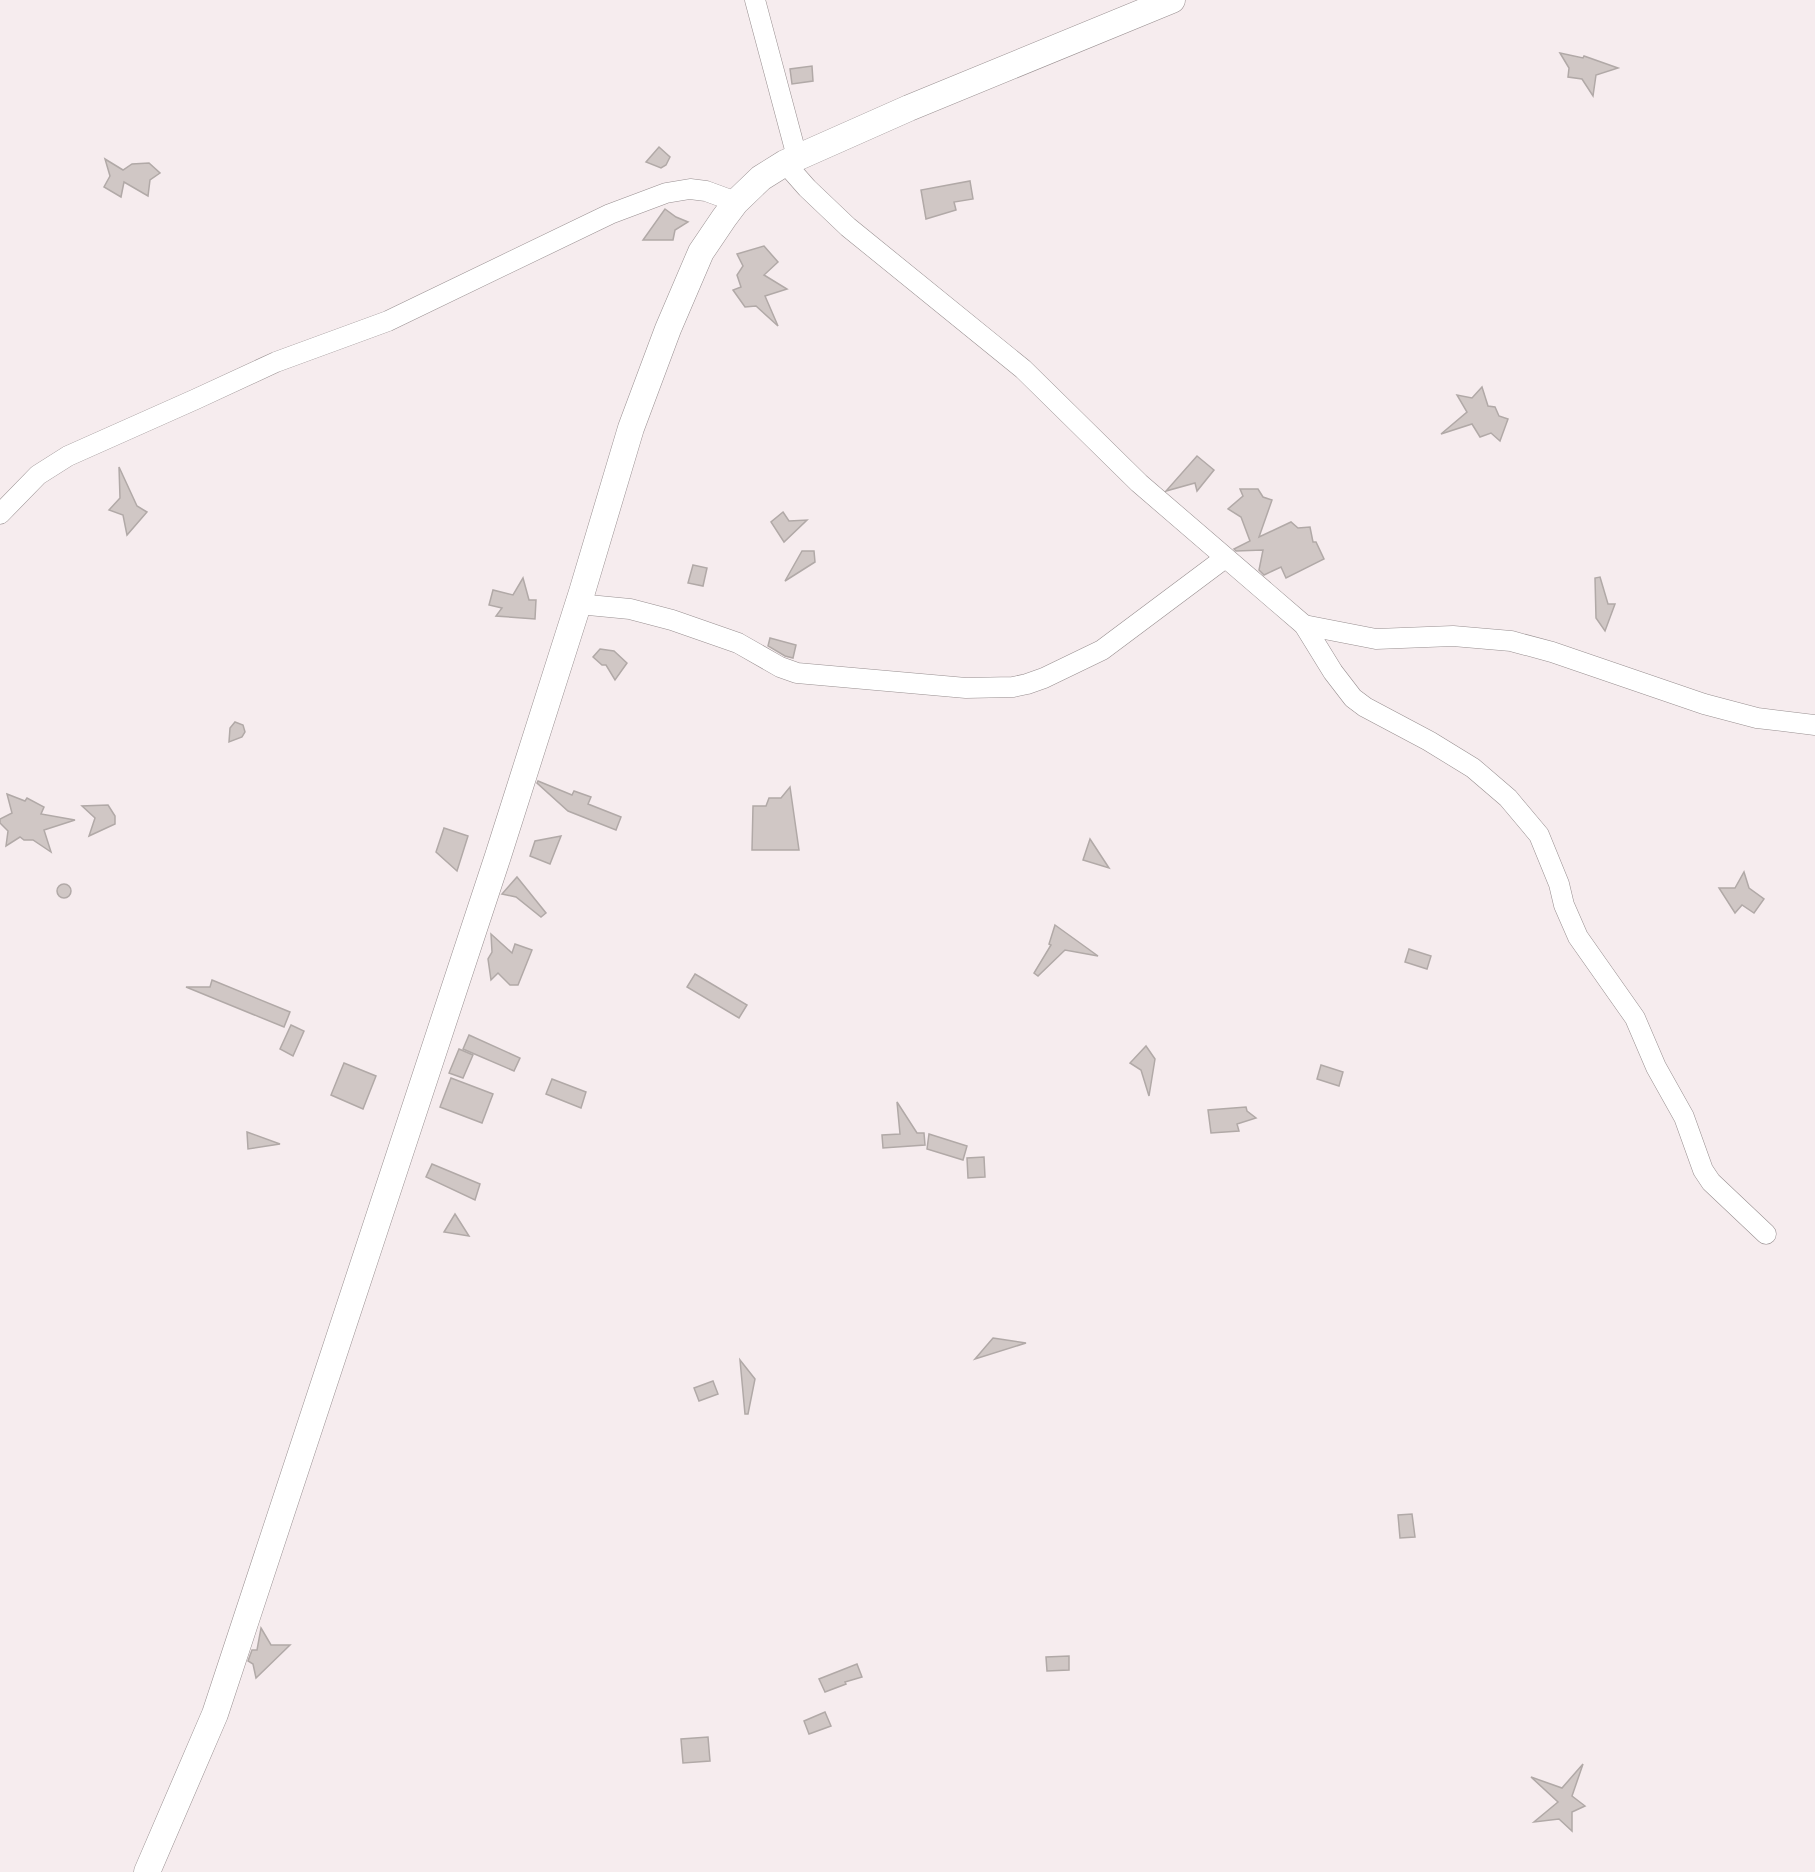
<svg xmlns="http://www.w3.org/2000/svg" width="1815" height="1872" viewBox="0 0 1815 1872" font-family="'Varela Round',sans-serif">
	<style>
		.building { fill: #d0c7c5; stroke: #b1a9a7; stroke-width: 1.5 }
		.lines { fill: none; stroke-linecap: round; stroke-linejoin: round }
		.minor-casing { stroke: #988f90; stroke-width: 21 }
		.major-casing { stroke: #988f90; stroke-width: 27 }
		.minor { stroke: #fff; stroke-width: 20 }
		.major { stroke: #fff; stroke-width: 26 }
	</style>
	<rect width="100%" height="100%" fill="#f6ecee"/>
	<!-- building -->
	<g class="building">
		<polygon points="1560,53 1583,58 1584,56 1618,68 1596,75 1593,96 1582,79 1568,77 1569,68"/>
		<polygon points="812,66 813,81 792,84 790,69"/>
		<polygon points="659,147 670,157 666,165 661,168 646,162"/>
		<polygon points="105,159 123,170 132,164 149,163 160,173 150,180 148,196 124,182 121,197 104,187 110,176"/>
		<polygon points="970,181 973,199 954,202 956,210 926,219 921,190"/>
		<polygon points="665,209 676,217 688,222 675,230 673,240 643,240"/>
		<polygon points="764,246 778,262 764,275 787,289 765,296 778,326 756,306 745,307 733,290 741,287 737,275 743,266 737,254"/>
		<polygon points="1482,387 1488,406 1495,407 1499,416 1508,419 1500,441 1491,433 1480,437 1472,424 1441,434 1467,412 1457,395 1472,398"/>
		<polygon points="1197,456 1214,470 1197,491 1195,483 1166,491"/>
		<polygon points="119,467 137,506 147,512 127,535 123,515 109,510 120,498"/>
		<polygon points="1240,489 1258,489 1263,497 1272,500 1259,537 1291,522 1298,528 1310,527 1313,542 1316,542 1324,559 1286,578 1281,567 1264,575 1259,570 1263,550 1236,551 1234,549 1250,541 1241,517 1228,509 1243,496"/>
		<polygon points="783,512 789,521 807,520 784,542 771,522"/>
		<polygon points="802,551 814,551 815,562 785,581"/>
		<polygon points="693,565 707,568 703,586 688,583"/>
		<polygon points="1600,577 1608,604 1615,604 1605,631 1596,618 1595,578"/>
		<polygon points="523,578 529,600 536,600 535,619 496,616 502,608 489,605 493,590 513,595"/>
		<polygon points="770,638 796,645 793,658 785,656 768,646"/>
		<polygon points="600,649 614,651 627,663 615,680 606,665 602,665 593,657"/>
		<polygon points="235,722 243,725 245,732 242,737 229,742 230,728"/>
		<polygon points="538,781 572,795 574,791 591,797 588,804 621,817 616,830 568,811 537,783"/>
		<polygon points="790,787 799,850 752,850 753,806 766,806 769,798 781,798"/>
		<polygon points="7,794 25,801 27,798 44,807 41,814 75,820 44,830 51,852 33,840 24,840 20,837 6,846 8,831 0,823 0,819 12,813"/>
		<polygon points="108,805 115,816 115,824 89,836 95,818 82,806"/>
		<polygon points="444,828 468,836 457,871 436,852"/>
		<polygon points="561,836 550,864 530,856 535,841"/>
		<polygon points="1090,839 1109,868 1083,860"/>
		<polygon points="1744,872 1749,888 1764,899 1754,913 1742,905 1735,913 1719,888 1735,888"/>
		<polygon points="517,877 546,913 541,917 516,897 502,894"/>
		<circle cx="64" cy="891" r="7"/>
		<polygon points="1055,925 1098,956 1065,950 1038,976 1034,973 1051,945 1049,944"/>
		<polygon points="491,934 512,953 515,944 532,950 518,985 510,985 498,973 491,980 488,959 492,952"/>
		<polygon points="1409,949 1431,956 1427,969 1405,962"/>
		<polygon points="695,974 747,1005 739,1018 687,987"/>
		<polygon points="212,980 290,1012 284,1027 186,987 210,987"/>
		<polygon points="291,1025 304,1031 293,1056 280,1049"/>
		<polygon points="469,1035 520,1058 514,1071 463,1049"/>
		<polygon points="1146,1046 1155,1059 1149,1096 1141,1070 1130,1063"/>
		<polygon points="459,1049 473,1055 463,1078 449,1073"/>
		<polygon points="344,1063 376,1076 363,1109 331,1095"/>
		<polygon points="1321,1065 1343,1072 1339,1086 1317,1079"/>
		<polygon points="451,1078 493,1094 482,1123 440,1107"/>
		<polygon points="552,1079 586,1092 581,1108 546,1094"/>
		<polygon points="897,1102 917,1133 924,1133 925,1145 883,1148 882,1135 900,1134"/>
		<polygon points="1246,1107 1247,1111 1256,1118 1237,1124 1239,1131 1211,1133 1208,1110"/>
		<polygon points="247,1132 280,1144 248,1149"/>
		<polygon points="929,1134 967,1146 963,1160 927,1149"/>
		<polygon points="984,1157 985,1177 968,1178 967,1158"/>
		<polygon points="432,1164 480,1184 475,1200 426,1177"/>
		<polygon points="455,1214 469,1236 444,1232"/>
		<polygon points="993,1338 1026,1343 975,1359"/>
		<polygon points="740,1360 755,1379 748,1414 745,1414"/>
		<polygon points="713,1381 718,1394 699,1401 694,1388"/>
		<polygon points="1412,1514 1415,1537 1400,1538 1398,1515"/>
		<polygon points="261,1628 271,1645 290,1645 256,1678 253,1664 248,1661 252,1650 257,1650"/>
		<polygon points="1069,1656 1069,1670 1047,1671 1046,1657"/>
		<polygon points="857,1664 862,1677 845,1682 846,1684 825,1692 819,1679"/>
		<polygon points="825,1712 831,1726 809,1734 804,1721"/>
		<polygon points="708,1737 710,1761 683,1763 681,1739"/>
		<polygon points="1583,1764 1572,1796 1585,1806 1572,1812 1572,1831 1559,1819 1534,1822 1558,1802 1531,1777 1562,1788"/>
	</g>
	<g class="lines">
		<!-- minor casing -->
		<g class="minor-casing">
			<g id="minor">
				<polyline points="755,0 797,157"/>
				<polyline points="785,163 807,188 848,227 1023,369 1139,483 1304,625 1333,672 1353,698 1365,707 1429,741 1473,768 1508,798 1539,835 1559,884 1564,905 1578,937 1635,1018 1656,1067 1684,1117 1703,1170 1711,1182 1766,1234"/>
				<polyline points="0,514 38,475 68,456 196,399 276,362 388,321 610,214 666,193 690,189 706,191 736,202"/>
				<polyline points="578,604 630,609 672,620 738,643 780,667 797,673 966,688 1013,687 1027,684 1044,678 1102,650 1225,558"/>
				<polyline points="1304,625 1376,639 1453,636 1511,641 1552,652 1704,704 1757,718 1815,725"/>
			</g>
		</g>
		<!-- major casing -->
		<g class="major-casing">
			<polyline id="major" points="147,1872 215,1714 498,856 582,592 631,428 668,329 701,252 724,218 736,202 761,178 785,163 909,108 1172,0"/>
		</g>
		<!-- minor -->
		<use href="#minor" class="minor"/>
		<!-- major -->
		<use href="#major" class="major"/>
	</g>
</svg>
